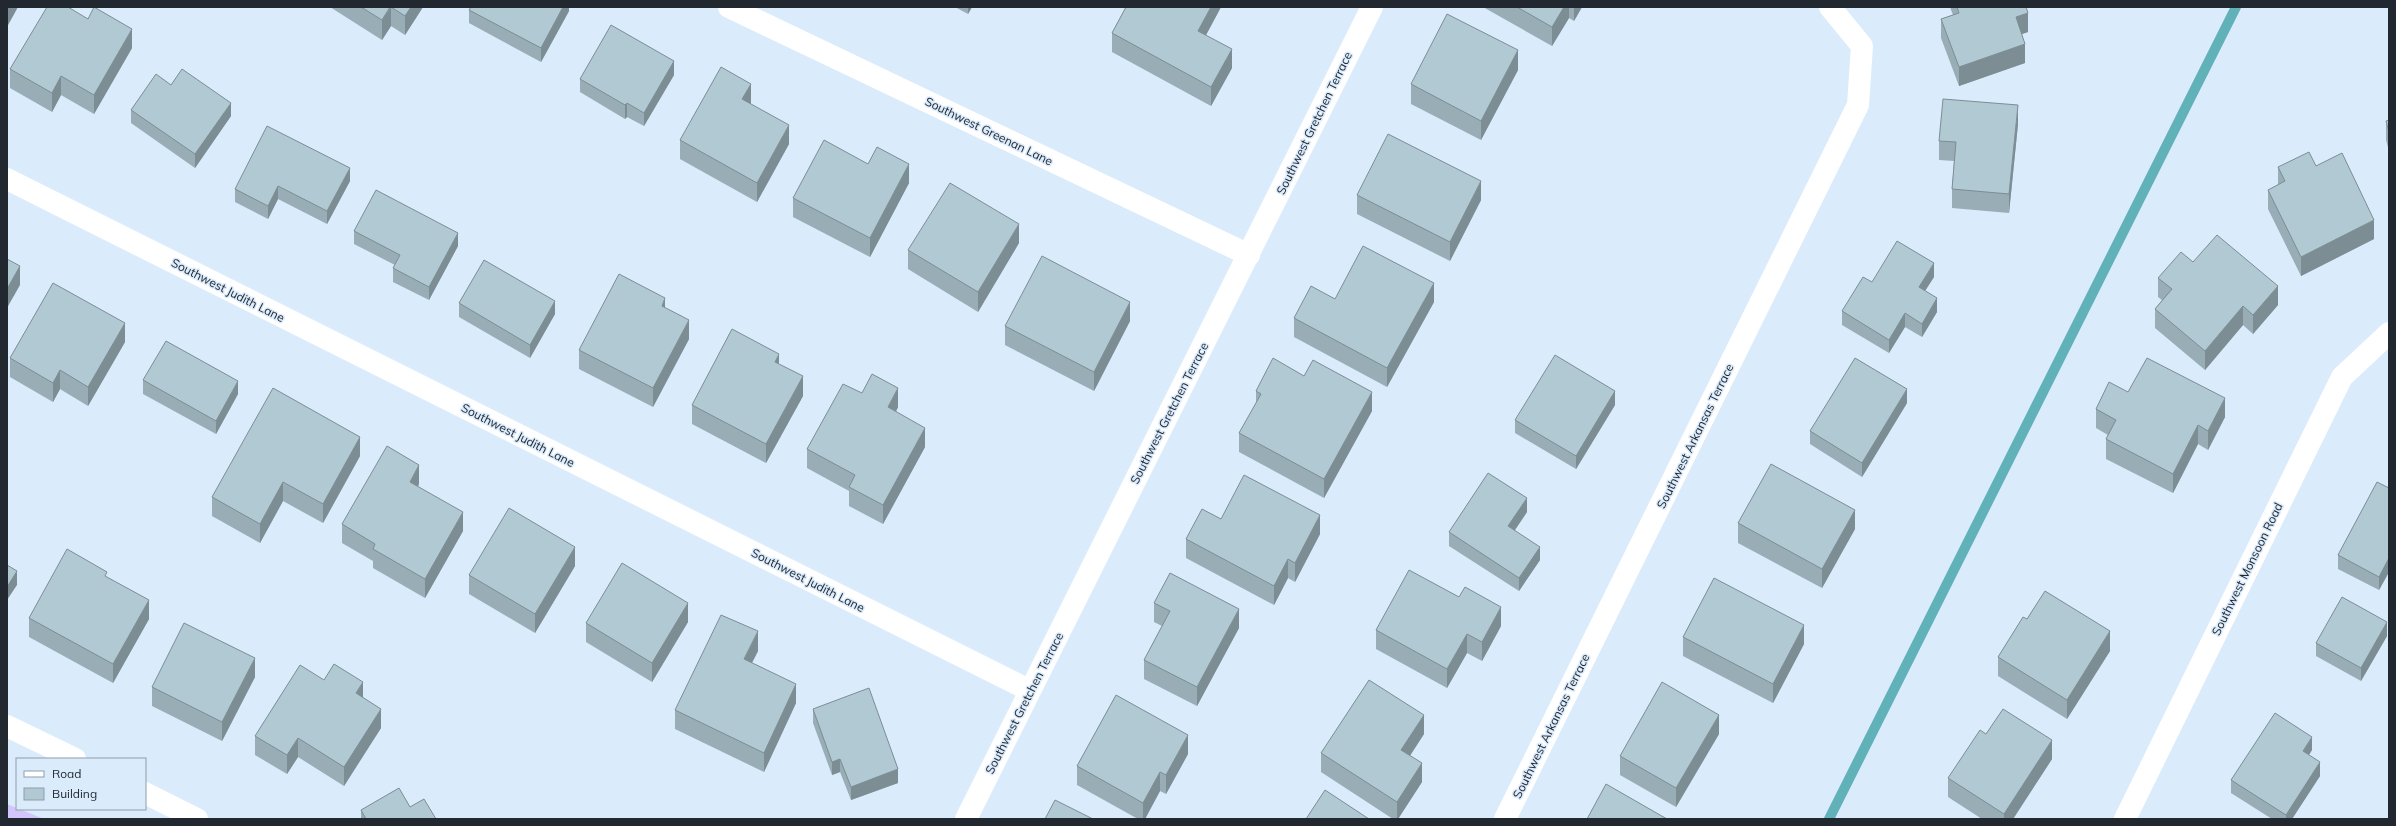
<svg xmlns="http://www.w3.org/2000/svg" width="2396" height="826" viewBox="0 0 2396 826" font-family="Mulish,sans-serif">
	<style>
		.green { fill: #d3c5fb }
		.lines { fill: none; stroke-linecap: round; stroke-linejoin: round }
		.stream { stroke: #61b1b8; stroke-width: 10 }
		.minor { stroke: #fff; stroke-width: 22 }
		.wall { fill: #98adb5 }
		.shaded-wall { fill: #7c8d94 }
		.building { fill: #b1c9d3; stroke: #7c8d94 }
		.labels { text-anchor: middle; dominant-baseline: central; stroke-width: 3; stroke-linejoin: round; paint-order: stroke }
		.street-label { font-size: 12px; fill: #22282f; stroke: #daebfc }
	</style>
	<rect width="100%" height="100%" fill="#daebfc"/>
	<!-- green -->
	<polygon class="green" points="7,804 44,819 7,819"/>
	<g class="lines">
		<!-- stream -->
		<polyline class="stream" points="1829,819 2236,7"/>
		<!-- minor -->
		<g class="minor">
			<polyline points="729,7 1249,255"/>
			<polyline points="7,179 1029,690"/>
			<polyline points="7,726 75,759"/>
			<polyline points="145,793 197,819"/>
			<polyline points="966,819 1372,7"/>
			<polyline points="1505,819 1858,105 1862,46 1830,7"/>
			<polyline points="2125,819 2342,377 2389,333"/>
		</g>
	</g>
	<!-- wall -->
	<g class="wall">
		<polygon points="330,7 423,7 405,35 391,26 382,40"/>
		<polygon points="569,7 569,11 541,62 469,23 469,10"/>
		<polygon points="955,7 972,7 968,14"/>
		<polygon points="1126,7 1221,7 1206,35 1232,68 1211,106 1112,52 1112,33"/>
		<polygon points="1483,7 1582,7 1574,21 1569,18 1552,46"/>
		<polygon points="1950,7 2026,7 2028,32 2022,34 2025,63 1959,86 1941,38 1941,19 1953,15"/>
		<polygon points="132,48 94,114 61,95 52,112 10,88 10,69"/>
		<polygon points="1518,70 1481,140 1411,104 1411,84"/>
		<polygon points="674,75 644,126 627,117 625,119 580,92 580,79"/>
		<polygon points="171,85 231,116 195,168 131,123 131,110"/>
		<polygon points="751,103 751,104 789,144 757,202 680,159 680,140"/>
		<polygon points="2389,120 2389,151 2386,140 2386,121"/>
		<polygon points="2018,124 2009,213 1952,208 1952,189 1954,161 1939,160 1939,141"/>
		<polygon points="868,164 909,183 870,257 793,217 793,198"/>
		<polygon points="2316,166 2374,239 2301,276 2268,209 2268,190 2278,185 2278,167"/>
		<polygon points="350,181 327,224 278,199 268,219 235,202 235,189"/>
		<polygon points="1357,195 1481,200 1450,261 1357,214"/>
		<polygon points="354,231 458,246 429,300 393,282 393,268 395,265 354,244"/>
		<polygon points="1019,243 978,312 908,269 908,250"/>
		<polygon points="2193,262 2278,305 2253,334 2243,325 2205,370 2155,328 2155,309 2162,300 2158,297 2158,278"/>
		<polygon points="1934,277 1925,291 1937,312 1922,337 1905,327 1889,353 1842,325 1842,311 1872,282"/>
		<polygon points="1335,299 1434,302 1387,387 1294,337 1294,318"/>
		<polygon points="459,303 555,314 530,358 459,317"/>
		<polygon points="665,308 689,339 653,407 579,369 579,350"/>
		<polygon points="1130,321 1094,391 1005,345 1005,326"/>
		<polygon points="125,342 88,406 60,389 53,402 10,377 10,358"/>
		<polygon points="1304,376 1372,411 1324,498 1239,452 1239,433 1256,404 1256,391"/>
		<polygon points="143,380 238,394 216,434 143,394"/>
		<polygon points="2128,392 2225,417 2208,450 2198,444 2173,493 2106,459 2106,439 2108,435 2096,428 2096,409"/>
		<polygon points="862,393 898,407 896,412 925,447 883,524 849,506 849,491 807,468 807,449"/>
		<polygon points="803,396 766,463 692,424 692,405"/>
		<polygon points="1907,403 1862,477 1810,444 1810,431"/>
		<polygon points="1615,405 1576,469 1515,433 1515,420"/>
		<polygon points="360,456 323,523 283,501 260,543 212,516 212,497"/>
		<polygon points="419,484 418,487 463,531 425,598 373,568 373,561 342,543 342,524"/>
		<polygon points="2389,488 2389,572 2379,590 2338,569 2338,555"/>
		<polygon points="1527,512 1515,530 1540,560 1519,591 1449,546 1449,532"/>
		<polygon points="1221,519 1320,534 1295,582 1288,578 1274,605 1186,558 1186,539"/>
		<polygon points="1738,523 1855,529 1822,588 1738,543"/>
		<polygon points="575,566 535,633 469,594 469,575"/>
		<polygon points="107,577 149,619 113,683 29,637 29,618"/>
		<polygon points="1154,603 1239,628 1197,706 1144,679 1144,660 1162,626 1154,622"/>
		<polygon points="2027,619 2110,651 2067,719 1998,676 1998,657"/>
		<polygon points="688,622 652,682 586,642 586,623"/>
		<polygon points="1501,626 1482,661 1467,653 1447,688 1376,649 1376,630"/>
		<polygon points="2387,636 2361,681 2316,656 2316,643"/>
		<polygon points="1683,637 1804,644 1773,703 1683,656"/>
		<polygon points="758,651 752,663 796,703 764,772 675,729 675,710"/>
		<polygon points="255,677 222,741 152,706 152,687"/>
		<polygon points="324,680 363,697 381,728 344,786 298,757 287,774 255,755 255,736"/>
		<polygon points="813,709 898,783 851,800 840,772 832,775 813,723"/>
		<polygon points="1424,734 1410,756 1422,782 1398,819 1393,819 1321,772 1321,753"/>
		<polygon points="1719,734 1676,807 1620,775 1620,756"/>
		<polygon points="1986,734 2052,759 2013,819 1982,819 1948,797 1948,778"/>
		<polygon points="2312,750 2309,755 2320,776 2292,819 2272,819 2231,793 2231,780"/>
		<polygon points="1188,754 1166,794 1160,791 1145,819 1138,819 1077,785 1077,766"/>
		<polygon points="410,807 436,819 361,819 361,810"/>
	</g>
	<!-- shaded-wall -->
	<g class="shaded-wall">
		<polygon points="7,7 18,7 7,27"/>
		<polygon points="391,7 391,26 382,40 382,20"/>
		<polygon points="411,7 423,7 405,35 405,16"/>
		<polygon points="563,7 569,7 569,11 541,62 541,48"/>
		<polygon points="968,7 972,7 968,14"/>
		<polygon points="1211,7 1221,7 1198,50 1198,31"/>
		<polygon points="1564,7 1569,7 1569,18 1552,46 1552,27"/>
		<polygon points="1574,7 1582,7 1574,21"/>
		<polygon points="2028,13 2028,32 2016,36 2016,17"/>
		<polygon points="132,29 132,48 94,114 94,95"/>
		<polygon points="2025,44 2025,63 1959,86 1959,67"/>
		<polygon points="1232,49 1232,68 1211,106 1211,87"/>
		<polygon points="1518,50 1518,70 1481,140 1481,121"/>
		<polygon points="674,61 674,75 644,126 644,113"/>
		<polygon points="61,76 61,95 52,112 52,93"/>
		<polygon points="751,84 751,103 742,118 742,99"/>
		<polygon points="231,103 231,116 195,168 195,154"/>
		<polygon points="627,103 627,117 625,119 625,105"/>
		<polygon points="2018,105 2018,124 2009,213 2009,194"/>
		<polygon points="789,125 789,144 757,202 757,183"/>
		<polygon points="909,164 909,183 870,257 870,238"/>
		<polygon points="350,168 350,181 327,224 327,211"/>
		<polygon points="1481,181 1481,200 1450,261 1450,242"/>
		<polygon points="278,186 278,199 268,219 268,206"/>
		<polygon points="2374,220 2374,239 2301,276 2301,257"/>
		<polygon points="1019,224 1019,243 978,312 978,292"/>
		<polygon points="458,233 458,246 429,300 429,287"/>
		<polygon points="1934,263 1934,277 1919,300 1919,287"/>
		<polygon points="20,266 20,285 7,308 7,289"/>
		<polygon points="1434,283 1434,302 1387,387 1387,368"/>
		<polygon points="2278,286 2278,305 2253,334 2253,315"/>
		<polygon points="665,298 665,317 662,306"/>
		<polygon points="1937,298 1937,312 1922,337 1922,324"/>
		<polygon points="555,301 555,314 530,358 530,345"/>
		<polygon points="1130,302 1130,321 1094,391 1094,372"/>
		<polygon points="2243,306 2243,325 2205,370 2205,351"/>
		<polygon points="1905,313 1905,327 1889,353 1889,340"/>
		<polygon points="689,320 689,339 653,407 653,388"/>
		<polygon points="125,323 125,342 88,406 88,387"/>
		<polygon points="779,354 779,373 775,362"/>
		<polygon points="60,370 60,389 53,402 53,383"/>
		<polygon points="803,376 803,396 766,463 766,444"/>
		<polygon points="238,381 238,394 216,434 216,421"/>
		<polygon points="898,388 898,407 888,426 888,407"/>
		<polygon points="1907,389 1907,403 1862,477 1862,463"/>
		<polygon points="1615,391 1615,405 1576,469 1576,456"/>
		<polygon points="1372,392 1372,411 1324,498 1324,479"/>
		<polygon points="2225,398 2225,417 2208,450 2208,431"/>
		<polygon points="2198,425 2198,444 2173,493 2173,474"/>
		<polygon points="925,428 925,447 883,524 883,505"/>
		<polygon points="360,437 360,456 323,523 323,504"/>
		<polygon points="419,465 419,484 410,501 410,482"/>
		<polygon points="283,482 283,501 260,543 260,524"/>
		<polygon points="1527,498 1527,512 1508,540 1508,526"/>
		<polygon points="1855,510 1855,529 1822,588 1822,569"/>
		<polygon points="463,512 463,531 425,598 425,579"/>
		<polygon points="1320,515 1320,534 1295,582 1295,563"/>
		<polygon points="575,547 575,566 535,633 535,614"/>
		<polygon points="1540,547 1540,560 1519,591 1519,578"/>
		<polygon points="2389,558 2389,572 2379,590 2379,577"/>
		<polygon points="1288,559 1288,578 1274,605 1274,586"/>
		<polygon points="17,571 17,585 7,600 7,587"/>
		<polygon points="149,600 149,619 113,683 113,664"/>
		<polygon points="688,603 688,622 652,682 652,663"/>
		<polygon points="1501,607 1501,626 1482,661 1482,642"/>
		<polygon points="1239,609 1239,628 1197,706 1197,687"/>
		<polygon points="2387,622 2387,636 2361,681 2361,668"/>
		<polygon points="1804,625 1804,644 1773,703 1773,684"/>
		<polygon points="758,631 758,651 744,678 744,659"/>
		<polygon points="2110,631 2110,651 2067,719 2067,700"/>
		<polygon points="1467,634 1467,653 1447,688 1447,669"/>
		<polygon points="255,658 255,677 222,741 222,722"/>
		<polygon points="363,682 363,701 356,693"/>
		<polygon points="796,684 796,703 764,772 764,753"/>
		<polygon points="381,709 381,728 344,786 344,767"/>
		<polygon points="1424,715 1424,734 1401,769 1401,750"/>
		<polygon points="1719,715 1719,734 1676,807 1676,788"/>
		<polygon points="1188,735 1188,754 1166,794 1166,775"/>
		<polygon points="2312,737 2312,750 2303,764 2303,751"/>
		<polygon points="298,738 298,757 287,774 287,755"/>
		<polygon points="2052,740 2052,759 2013,819 2004,819 2004,814"/>
		<polygon points="840,759 840,772 832,775 832,762"/>
		<polygon points="2320,762 2320,776 2292,819 2286,819 2286,815"/>
		<polygon points="1422,763 1422,782 1398,819 1397,819 1397,802"/>
		<polygon points="898,769 898,783 851,800 851,787"/>
		<polygon points="1160,772 1160,791 1145,819 1143,819 1143,803"/>
	</g>
	<!-- building -->
	<g class="building">
		<polygon points="47,7 68,7 88,19 94,7 132,29 94,95 61,76 52,93 10,69"/>
		<polygon points="361,7 390,7 382,20"/>
		<polygon points="391,7 411,7 405,16"/>
		<polygon points="471,7 563,7 541,48 469,10"/>
		<polygon points="1126,7 1211,7 1198,31 1232,49 1211,87 1112,33"/>
		<polygon points="1517,7 1564,7 1552,27"/>
		<polygon points="1957,7 2026,7 2028,13 2016,17 2025,44 1959,67 1941,19 1959,13"/>
		<polygon points="1447,14 1518,50 1481,121 1411,84"/>
		<polygon points="611,25 674,61 644,113 627,103 625,105 580,79"/>
		<polygon points="721,67 751,84 742,99 789,125 757,183 680,140"/>
		<polygon points="182,69 231,103 195,154 131,110 156,74 171,85"/>
		<polygon points="1943,99 2018,105 2009,194 1952,189 1956,142 1939,141"/>
		<polygon points="2389,120 2389,132 2386,121"/>
		<polygon points="267,126 350,168 327,211 278,186 268,206 235,189"/>
		<polygon points="1388,134 1481,181 1450,242 1357,195"/>
		<polygon points="824,140 868,164 877,147 909,164 870,238 793,198"/>
		<polygon points="2309,152 2316,166 2342,153 2374,220 2301,257 2268,190 2285,181 2278,167"/>
		<polygon points="950,183 1019,224 978,292 908,250"/>
		<polygon points="376,190 458,233 429,287 393,268 400,255 354,231"/>
		<polygon points="2217,235 2278,286 2253,315 2243,306 2205,351 2155,309 2172,289 2158,278 2181,252 2193,262"/>
		<polygon points="1897,241 1934,263 1919,287 1937,298 1922,324 1905,313 1889,340 1842,311 1863,277 1872,282"/>
		<polygon points="1363,246 1434,283 1387,368 1294,318 1311,286 1335,299"/>
		<polygon points="1042,256 1130,302 1094,372 1005,326"/>
		<polygon points="7,259 20,266 7,289"/>
		<polygon points="484,260 555,301 530,345 459,303"/>
		<polygon points="619,274 665,298 662,306 689,320 653,388 579,350"/>
		<polygon points="53,283 125,323 88,387 60,370 53,383 10,358"/>
		<polygon points="732,329 779,354 775,362 803,376 766,444 692,405"/>
		<polygon points="166,341 238,381 216,421 143,380"/>
		<polygon points="1555,355 1615,391 1576,456 1515,420"/>
		<polygon points="1273,358 1304,376 1313,360 1372,392 1324,479 1239,433 1261,394 1256,391"/>
		<polygon points="1855,358 1907,389 1862,463 1810,431"/>
		<polygon points="2147,358 2225,398 2208,431 2198,425 2173,474 2106,439 2116,420 2096,409 2109,382 2128,392"/>
		<polygon points="872,374 898,388 888,407 925,428 883,505 849,487 855,475 807,449 843,384 862,393"/>
		<polygon points="273,388 360,437 323,504 283,482 260,524 212,497"/>
		<polygon points="387,446 419,465 410,482 463,512 425,579 373,549 375,544 342,524"/>
		<polygon points="1771,464 1855,510 1822,569 1738,523"/>
		<polygon points="1488,473 1527,498 1508,526 1540,547 1519,578 1449,532"/>
		<polygon points="1244,475 1320,515 1295,563 1288,559 1274,586 1186,539 1202,509 1221,519"/>
		<polygon points="2377,482 2389,488 2389,558 2379,577 2338,555"/>
		<polygon points="509,508 575,547 535,614 469,575"/>
		<polygon points="67,549 107,572 105,576 149,600 113,664 29,618"/>
		<polygon points="622,563 688,603 652,663 586,623"/>
		<polygon points="7,565 17,571 7,587"/>
		<polygon points="1409,570 1459,597 1465,587 1501,607 1482,642 1467,634 1447,669 1376,630"/>
		<polygon points="1170,573 1239,609 1197,687 1144,660 1170,611 1154,603"/>
		<polygon points="1714,578 1804,625 1773,684 1683,637"/>
		<polygon points="2045,591 2110,631 2067,700 1998,657 2023,617 2027,619"/>
		<polygon points="2342,597 2387,622 2361,668 2316,643"/>
		<polygon points="721,615 758,631 744,659 796,684 764,753 675,710"/>
		<polygon points="184,623 255,658 222,722 152,687"/>
		<polygon points="334,664 363,682 356,693 381,709 344,767 298,738 287,755 255,736 300,665 324,680"/>
		<polygon points="1369,680 1424,715 1401,750 1422,763 1397,802 1321,753"/>
		<polygon points="1662,682 1719,715 1676,788 1620,756"/>
		<polygon points="869,688 898,769 851,787 840,759 832,762 813,709"/>
		<polygon points="1116,695 1188,735 1166,775 1160,772 1143,803 1077,766"/>
		<polygon points="2003,709 2052,740 2004,814 1948,778 1980,730 1986,734"/>
		<polygon points="2275,713 2312,737 2303,751 2320,762 2286,815 2231,780"/>
		<polygon points="1606,784 1667,819 1587,819"/>
		<polygon points="399,788 410,807 424,799 436,819 366,819 361,810"/>
		<polygon points="1325,790 1369,819 1306,819"/>
		<polygon points="1055,800 1093,819 1045,819"/>
	</g>
	<g class="labels">
		<!-- street labels -->
		<g class="street-label">
			<text transform="translate(1314 123) rotate(-64)">Southwest Gretchen Terrace</text>
			<text transform="translate(989 131) rotate(26)">Southwest Greenan Lane</text>
			<text transform="translate(228 290) rotate(27)">Southwest Judith Lane</text>
			<text transform="translate(1169 413) rotate(-63)">Southwest Gretchen Terrace</text>
			<text transform="translate(518 435) rotate(27)">Southwest Judith Lane</text>
			<text transform="translate(1695 436) rotate(-64)">Southwest Arkansas Terrace</text>
			<text transform="translate(2247 569) rotate(-64)">Southwest Monsoon Road</text>
			<text transform="translate(808 580) rotate(27)">Southwest Judith Lane</text>
			<text transform="translate(1024 703) rotate(-63)">Southwest Gretchen Terrace</text>
			<text transform="translate(1551 726) rotate(-64)">Southwest Arkansas Terrace</text>
		</g>
	</g>
	<!-- border -->
	<rect width="2396" height="826" fill="none" stroke="#22282f" stroke-width="16"/>
	<!-- legend -->
	<rect x="16" y="758" width="130" height="52" fill="#daebfc" stroke="#909daa"/>
	<rect x="24" y="771" width="20" height="6" fill="#ffffff" stroke="#909daa"/>
	<text x="52" y="778" font-size="12" fill="#22282f">Road</text>
	<rect x="24" y="788" width="20" height="12" fill="#b1c9d3" stroke="#909daa"/>
	<text x="52" y="798" font-size="12" fill="#22282f">Building</text>
</svg>
